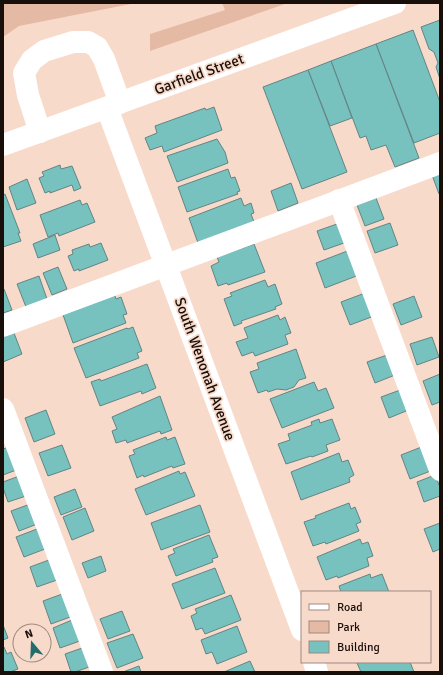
<svg xmlns="http://www.w3.org/2000/svg" width="443" height="675" viewBox="0 0 443 675" font-family="Signika,sans-serif">
	<style>
		.green { fill: #e5baa4 }
		.building { fill: #77c1bf; stroke: #628584 }
		.lines { fill: none; stroke-linecap: round; stroke-linejoin: round }
		.minor { stroke: #fff; stroke-width: 22 }
		.labels { text-anchor: middle; dominant-baseline: central; stroke-width: 3.5; stroke-linejoin: round; paint-order: stroke }
		.street-label { font-size: 15px; fill: #190f0a; stroke: #f8dacb }
	</style>
	<rect width="100%" height="100%" fill="#f8dacb"/>
	<!-- green -->
	<g class="green">
		<polygon points="3,3 136,3 19,26 3,37"/>
		<polygon points="222,3 288,3 150,51 150,34 225,10"/>
	</g>
	<!-- building -->
	<g class="building">
		<polygon points="440,20 440,79 436,67 438,63 434,52 429,49 421,27"/>
		<polygon points="413,30 440,102 440,133 414,143 376,44"/>
		<polygon points="376,44 419,158 395,167 386,145 371,150 366,136 360,138 331,61"/>
		<polygon points="331,61 352,118 330,126 308,70"/>
		<polygon points="308,70 347,172 302,189 263,87"/>
		<polygon points="214,107 222,130 164,152 162,146 150,150 145,138 157,133 155,126 205,108 206,110"/>
		<polygon points="217,139 225,152 228,163 177,182 167,156"/>
		<polygon points="60,165 61,169 72,166 81,188 74,191 72,185 50,193 50,191 45,193 39,178 44,176 42,172"/>
		<polygon points="228,169 231,178 235,177 240,191 237,192 238,194 187,212 178,187"/>
		<polygon points="440,172 440,194 439,194 432,175"/>
		<polygon points="27,179 36,203 17,210 9,187"/>
		<polygon points="291,183 298,203 278,211 271,191"/>
		<polygon points="5,194 20,233 18,233 21,241 3,247 3,195"/>
		<polygon points="241,198 244,206 251,203 254,213 251,214 254,222 198,243 189,218"/>
		<polygon points="376,198 384,219 365,226 357,205"/>
		<polygon points="80,200 82,205 87,203 95,222 59,236 58,233 48,237 40,215"/>
		<polygon points="390,223 398,245 375,253 367,231"/>
		<polygon points="337,224 344,243 324,250 317,231"/>
		<polygon points="55,235 60,250 38,258 33,244"/>
		<polygon points="101,243 108,260 79,271 79,269 74,271 68,256 73,254 72,250 89,244 90,247"/>
		<polygon points="254,244 265,272 228,285 227,283 218,286 211,266 219,262 217,257"/>
		<polygon points="350,250 359,275 325,288 316,263"/>
		<polygon points="58,267 67,289 52,295 43,273"/>
		<polygon points="39,276 47,299 26,307 17,284"/>
		<polygon points="265,280 268,287 275,284 282,304 275,307 276,309 241,321 242,323 234,326 224,299 232,296 230,293"/>
		<polygon points="4,289 12,310 3,313 3,290"/>
		<polygon points="114,293 116,299 121,297 127,314 123,315 126,323 73,343 62,312"/>
		<polygon points="365,293 374,316 350,325 341,302"/>
		<polygon points="414,296 422,317 401,325 393,304"/>
		<polygon points="278,315 280,320 285,317 291,333 285,335 288,344 255,356 253,352 242,356 236,342 248,338 244,328"/>
		<polygon points="133,327 142,351 137,353 139,358 86,378 74,348 127,328 128,329"/>
		<polygon points="14,333 22,354 3,362 3,337"/>
		<polygon points="432,337 439,357 417,365 410,344"/>
		<polygon points="296,349 306,378 299,380 294,387 286,390 277,389 268,392 267,390 258,393 250,372 259,369 257,363"/>
		<polygon points="387,355 395,375 375,383 367,362"/>
		<polygon points="147,364 156,388 142,394 141,391 100,406 91,382 100,379 101,381"/>
		<polygon points="440,374 440,402 432,405 423,381"/>
		<polygon points="314,382 318,391 326,388 334,408 282,428 270,399"/>
		<polygon points="403,389 411,409 389,418 381,397"/>
		<polygon points="160,396 172,430 161,434 160,431 127,443 126,440 116,443 112,431 117,429 112,417"/>
		<polygon points="46,410 55,434 34,442 25,418"/>
		<polygon points="319,419 320,423 332,419 340,440 326,445 328,451 312,457 311,456 286,464 278,444 290,440 288,434 312,425 311,422"/>
		<polygon points="166,437 167,440 175,437 185,464 173,468 172,466 144,477 143,475 137,478 129,456 135,454 133,450"/>
		<polygon points="62,445 71,468 48,476 39,453"/>
		<polygon points="11,446 19,469 3,475 3,449"/>
		<polygon points="424,446 433,470 410,479 401,455"/>
		<polygon points="339,453 342,462 348,460 354,475 349,478 350,482 301,500 291,472"/>
		<polygon points="179,471 180,474 185,472 195,496 146,515 135,489"/>
		<polygon points="22,475 29,495 8,502 3,488 3,482"/>
		<polygon points="435,475 440,487 440,496 424,502 417,482"/>
		<polygon points="75,489 82,507 61,515 54,497"/>
		<polygon points="33,503 40,523 19,531 11,511"/>
		<polygon points="349,503 351,509 355,507 361,522 356,524 359,531 326,544 325,542 313,546 304,522 316,518 315,516"/>
		<polygon points="200,505 210,532 161,550 151,523"/>
		<polygon points="85,508 94,531 72,540 63,517"/>
		<polygon points="440,523 440,549 433,552 424,529"/>
		<polygon points="37,529 45,549 24,557 16,537"/>
		<polygon points="209,535 218,557 212,559 213,562 176,576 168,556 175,553 173,549"/>
		<polygon points="360,539 362,544 368,542 373,556 367,558 369,566 338,578 337,576 326,580 317,557"/>
		<polygon points="101,556 106,571 88,578 82,563"/>
		<polygon points="49,560 57,580 37,587 30,567"/>
		<polygon points="215,568 225,593 182,609 172,584"/>
		<polygon points="370,574 371,578 382,574 389,592 341,592 339,586"/>
		<polygon points="65,593 73,616 51,624 43,601"/>
		<polygon points="231,595 241,620 205,634 202,628 196,630 191,616 197,613 195,609"/>
		<polygon points="122,611 130,631 108,639 100,619"/>
		<polygon points="72,620 80,641 60,648 53,628"/>
		<polygon points="3,625 8,638 3,640"/>
		<polygon points="237,626 247,652 217,664 212,652 206,654 201,640"/>
		<polygon points="133,634 143,658 117,668 107,643"/>
		<polygon points="3,647 4,647 7,654 11,652 18,669 10,672 3,672"/>
		<polygon points="85,647 92,666 75,672 71,672 65,654"/>
		<polygon points="250,661 255,672 224,672"/>
		<polygon points="361,662 410,662 414,672 361,672 357,663"/>
		<polygon points="139,666 141,672 123,672"/>
	</g>
	<g class="lines">
		<!-- minor -->
		<g class="minor">
			<polyline points="107,108 302,630"/>
			<polyline points="40,132 28,95 24,73 32,60 44,51 73,42 88,42 97,47 104,59 120,103"/>
			<polyline points="3,145 395,3"/>
			<polyline points="339,200 440,470"/>
			<polyline points="3,326 440,163"/>
			<polyline points="3,409 102,672"/>
			<polyline points="314,662 317,672"/>
		</g>
	</g>
	<g class="labels">
		<!-- street labels -->
		<g class="street-label">
			<text transform="translate(199 74) rotate(-20)">Garfield Street</text>
			<text transform="translate(205 369) rotate(70)">South Wenonah Avenue</text>
		</g>
	</g>
	<!-- border -->
	<rect width="443" height="675" fill="none" stroke="#190f0a" stroke-width="8"/>
	<!-- legend -->
	<rect x="301" y="591" width="130" height="72" fill="#f8dacb" stroke="#9f897e"/>
	<rect x="309" y="604" width="20" height="6" fill="#ffffff" stroke="#9f897e"/>
	<text x="337" y="611" font-size="12" fill="#190f0a">Road</text>
	<rect x="309" y="621" width="20" height="12" fill="#e5baa4" stroke="#9f897e"/>
	<text x="337" y="631" font-size="12" fill="#190f0a">Park</text>
	<rect x="309" y="641" width="20" height="12" fill="#77c1bf" stroke="#9f897e"/>
	<text x="337" y="651" font-size="12" fill="#190f0a">Building</text>
	<!-- north arrow -->
	<g transform="translate(32 643) rotate(341)"><circle r="19" fill="#f8dacb" stroke="#9f897e"/>
	<path d="M0-3L7 15L0 10L-7 15Z" fill="#226d6c"/>
	<text y="-6" font-size="11" font-weight="bold" text-anchor="middle" fill="#190f0a">N</text>
	</g>
</svg>
